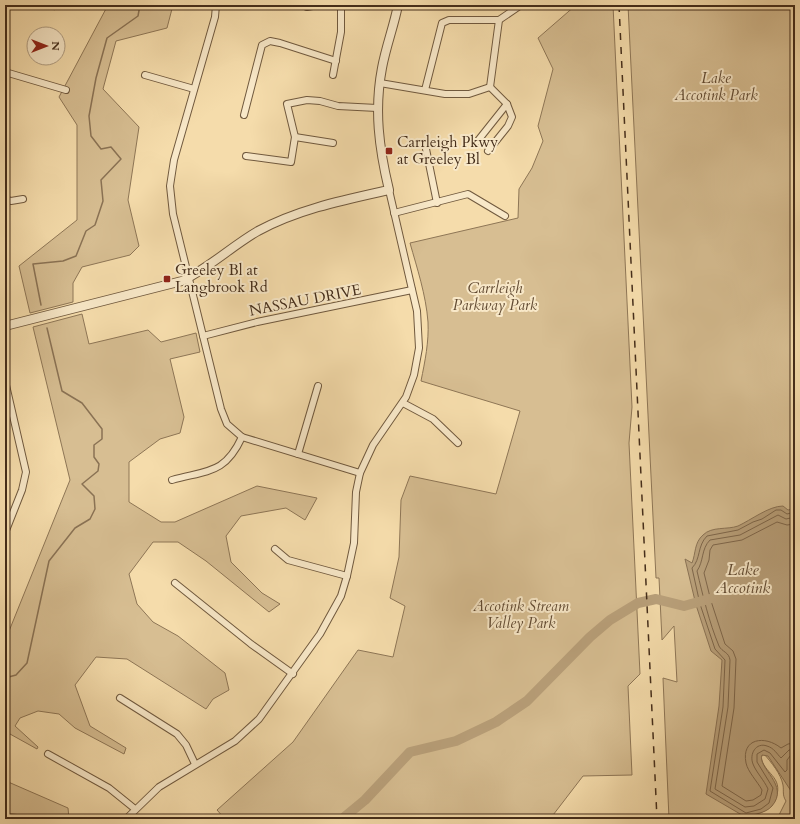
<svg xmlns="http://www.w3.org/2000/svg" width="800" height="824" viewBox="0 0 800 824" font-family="Cardo,serif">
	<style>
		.green { fill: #d7be92; stroke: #8e7656 }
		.water { fill: #b9a07a; stroke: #8a7254 }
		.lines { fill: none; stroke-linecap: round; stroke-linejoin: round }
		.shore { stroke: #7e664a; stroke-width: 1 }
		.stream { stroke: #8a7254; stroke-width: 1.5 }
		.river { stroke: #b9a07a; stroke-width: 10 }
		.minor-casing { stroke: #70593e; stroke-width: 8 }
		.tertiary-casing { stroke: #70593e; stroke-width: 10 }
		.minor { stroke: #f8e8c8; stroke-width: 6 }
		.tertiary { stroke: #f8e8c8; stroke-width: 8 }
		.rail { stroke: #442d1a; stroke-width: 1.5; stroke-dasharray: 7 7; stroke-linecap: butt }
		.poi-dot { fill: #8f2418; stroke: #f8e8c8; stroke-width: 1.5 }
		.labels { text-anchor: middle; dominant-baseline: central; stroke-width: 4; stroke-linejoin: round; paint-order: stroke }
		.park-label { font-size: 15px; font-style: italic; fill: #614a32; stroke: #f8e8c8 }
		.poi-label { font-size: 15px; fill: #442d1a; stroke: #f8e8c8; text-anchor: start }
		.street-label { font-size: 15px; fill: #442d1a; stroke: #f8e8c8 }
		.water-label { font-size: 16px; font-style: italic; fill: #614a32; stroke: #f8e8c8 }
	</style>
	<rect width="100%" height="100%" fill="#f5dcab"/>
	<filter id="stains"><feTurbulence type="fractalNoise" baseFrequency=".005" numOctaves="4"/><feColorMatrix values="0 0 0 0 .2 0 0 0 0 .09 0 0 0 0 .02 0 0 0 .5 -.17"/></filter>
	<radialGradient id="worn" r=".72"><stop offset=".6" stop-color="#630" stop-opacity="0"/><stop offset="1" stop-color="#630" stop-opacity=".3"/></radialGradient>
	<!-- green -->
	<g class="green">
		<polygon points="108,5 173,5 167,28 116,41 103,89 139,127 128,200 139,246 130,255 82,267 73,283 73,302 30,313 19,266 77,220 77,125 59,97"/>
		<path d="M 576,5 L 613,5 L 632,407 L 629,443 L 640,674 L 628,686 L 632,775 L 583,776 L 550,819 L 225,819 L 217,810 L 293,742 L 358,650 L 393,657 L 405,606 L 390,598 L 399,557 L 401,500 L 410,476 L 496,494 L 520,411 L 421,381 C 425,361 429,342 428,322 C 426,295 417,268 410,243 L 518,218 L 519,189 L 532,168 L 543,141 L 538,126 L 553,69 L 538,38 Z"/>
		<path d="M 628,5 L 795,5 L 795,819 L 777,819 L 786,801 C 782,795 784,791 783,785 C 781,774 771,762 764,754 L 761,756 C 763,774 784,776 776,798 C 772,807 766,811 757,814 L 759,819 L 669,819 L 663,678 L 677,682 L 674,626 L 662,640 L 659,578 L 656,578 Z"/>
		<polygon points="82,314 89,344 148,330 161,342 196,333 200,352 170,359 184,417 180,433 160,439 129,462 129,502 161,522 175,522 257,486 317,498 305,520 286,508 241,516 226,536 231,562 262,593 280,604 269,612 206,561 178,542 153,542 129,574 137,604 153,622 178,636 225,673 229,690 213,699 206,709 127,659 96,657 75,685 90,726 126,748 124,754 75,728 59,714 38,711 20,718 15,726 38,747 37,749 10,734 5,741 5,641 70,480 33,327"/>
		<polygon points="5,778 6,781 68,808 69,819 34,819 29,816 5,813"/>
	</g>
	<!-- water -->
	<path class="water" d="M 795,500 L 795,756 L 791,761 L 795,797 L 768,756 L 762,755 C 757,768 790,785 772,806 C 765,814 754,813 747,818 L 706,794 L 719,706 L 722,660 L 711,651 L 696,605 L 685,559 L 692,563 C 696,553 694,543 703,535 C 712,526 727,530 738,526 C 751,520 769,506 783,506 L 788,510 L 793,509 L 792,504 Z"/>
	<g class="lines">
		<!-- shore -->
		<g class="shore">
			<path d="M 795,512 L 787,514 L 781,510 L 776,510 L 762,519 L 753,522 L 738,530 L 707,536 C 697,546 701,559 692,568 L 700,604 L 715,649 L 725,660 L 723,707 L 710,791 L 746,813 L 761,809 L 769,803 L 773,788 L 757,762 L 757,754 L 764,750 L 770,753 L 785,772 L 787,770 L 787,760 L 791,755 L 795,754"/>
			<path d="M 795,517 L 786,519 L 778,515 L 740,535 L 710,540 C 701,549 704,561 697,571 C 703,596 709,622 719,646 C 722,652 729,652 730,660 L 728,707 L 715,789 L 745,807 L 754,806 L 765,799 L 768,789 C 764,780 756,772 753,764 C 749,754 756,742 767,746 C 774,748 777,754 781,758 L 789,750 L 795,749"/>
			<path d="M 795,524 L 787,525 L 777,522 L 742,540 L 713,545 L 710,550 L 709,560 L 704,573 L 711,601 L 725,644 L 733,651 L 736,659 L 734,708 L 722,786 L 746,801 L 753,800 L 761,795 L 762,790 C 757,781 748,772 746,763 C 741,738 765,735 781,748 L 788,744 L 795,743"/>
		</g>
		<!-- stream -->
		<g class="stream">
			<polyline points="41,305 33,264 63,261 76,256 86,231 95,225 103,201 101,180 121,159 111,147 101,149 91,136 89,116 96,78 107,38 138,16 140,5"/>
			<polyline points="5,678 16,675 27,663 49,561 75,528 90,519 95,509 94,496 82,484 98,471 99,464 94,457 94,445 102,439 102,429 82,403 62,391 47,328"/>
		</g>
		<!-- river -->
		<polyline class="river" points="342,819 365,800 410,752 456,741 496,722 527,701 590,637 610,620 638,603 656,599 684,606 709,599"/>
		<!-- minor casing -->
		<g class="minor-casing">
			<g id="minor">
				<polyline points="52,5 54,6"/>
				<polyline points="216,5 215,17 174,160 170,186 173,214 221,409 227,424 242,437 360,473"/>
				<polyline points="307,7 318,5"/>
				<polyline points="5,72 66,90"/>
				<polyline points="145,75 194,89"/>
				<polyline points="333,75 341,32 341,5"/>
				<polyline points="380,83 445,94 469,94 490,87"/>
				<polyline points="490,87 499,20 521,5"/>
				<polyline points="425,90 442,23 449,20 499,20"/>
				<polyline points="244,115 262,45 270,41 280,43 336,61"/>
				<polyline points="295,137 333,143"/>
				<polyline points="476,143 507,104"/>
				<polyline points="425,144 437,203"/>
				<polyline points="488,151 508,126 512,117 507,104 490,87"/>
				<polyline points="246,156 291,162 295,137 287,104 307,100 320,101 338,106 377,108"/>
				<polyline points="5,199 11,201 23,199"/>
				<polyline points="394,213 468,194 505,216"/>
				<polyline points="203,336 257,322 412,290"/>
				<polyline points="5,381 26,472 22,490 5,533"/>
				<polyline points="403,403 433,419 458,443"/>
				<polyline points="298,454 318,386"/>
				<path d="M 172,480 C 208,470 225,474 242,437"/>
				<polyline points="275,549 288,560 347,576"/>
				<polyline points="175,583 251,644 293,674"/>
				<polyline points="120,698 177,734 186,745 195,764"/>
				<polyline points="48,754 109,788 135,809"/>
				<polyline points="126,819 159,787 235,741 259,719 320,634 341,596 347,576 354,543 356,492 360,473 373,445 406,397 414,375 419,348 417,311 389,190"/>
			</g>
		</g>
		<!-- tertiary casing -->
		<g class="tertiary-casing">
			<path id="tertiary" d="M 5,326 L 182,281 C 209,268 232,246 258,231 C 299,209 344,200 389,190 C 379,148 374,110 382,68 C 386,46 394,26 398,5"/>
		</g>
		<!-- minor -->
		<use href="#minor" class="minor"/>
		<!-- tertiary -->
		<use href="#tertiary" class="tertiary"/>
		<!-- rail -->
		<polyline class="rail" points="619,5 657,819"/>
	</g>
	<!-- markers -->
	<g class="poi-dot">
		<rect x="385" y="147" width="8" height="8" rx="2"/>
		<rect x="163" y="275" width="8" height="8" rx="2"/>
	</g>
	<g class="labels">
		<!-- park labels -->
		<g class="park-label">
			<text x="716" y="78">Lake<tspan x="716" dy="17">Accotink Park</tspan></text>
			<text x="495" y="288">Carrleigh<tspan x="495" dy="17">Parkway Park</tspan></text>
			<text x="521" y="606">Accotink Stream<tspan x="521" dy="17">Valley Park</tspan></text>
		</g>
		<!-- poi labels -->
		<g class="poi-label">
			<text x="397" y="142">Carrleigh Pkwy<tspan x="397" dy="17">at Greeley Bl</tspan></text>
			<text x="175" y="270">Greeley Bl at<tspan x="175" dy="17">Langbrook Rd</tspan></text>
		</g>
		<!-- street labels -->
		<g class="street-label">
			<text transform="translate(305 300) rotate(-11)">NASSAU DRIVE</text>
		</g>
		<!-- water labels -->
		<g class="water-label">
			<text x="743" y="570">Lake<tspan x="743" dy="18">Accotink</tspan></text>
		</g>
	</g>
	<!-- margin -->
	<rect width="800" height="824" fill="none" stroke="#f5dcab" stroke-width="20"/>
	<rect x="6" y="6" width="788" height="812" fill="none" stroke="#442d1a" stroke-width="2"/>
	<rect x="10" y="10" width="780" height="804" fill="none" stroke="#442d1a"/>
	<!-- north arrow -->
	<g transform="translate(46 46) rotate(90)"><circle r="19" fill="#f8e8c8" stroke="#b09d82"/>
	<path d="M0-3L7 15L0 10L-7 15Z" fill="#8f2418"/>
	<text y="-6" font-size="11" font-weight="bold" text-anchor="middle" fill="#442d1a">N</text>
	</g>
	<rect width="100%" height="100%" filter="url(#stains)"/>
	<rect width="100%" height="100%" fill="url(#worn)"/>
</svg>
